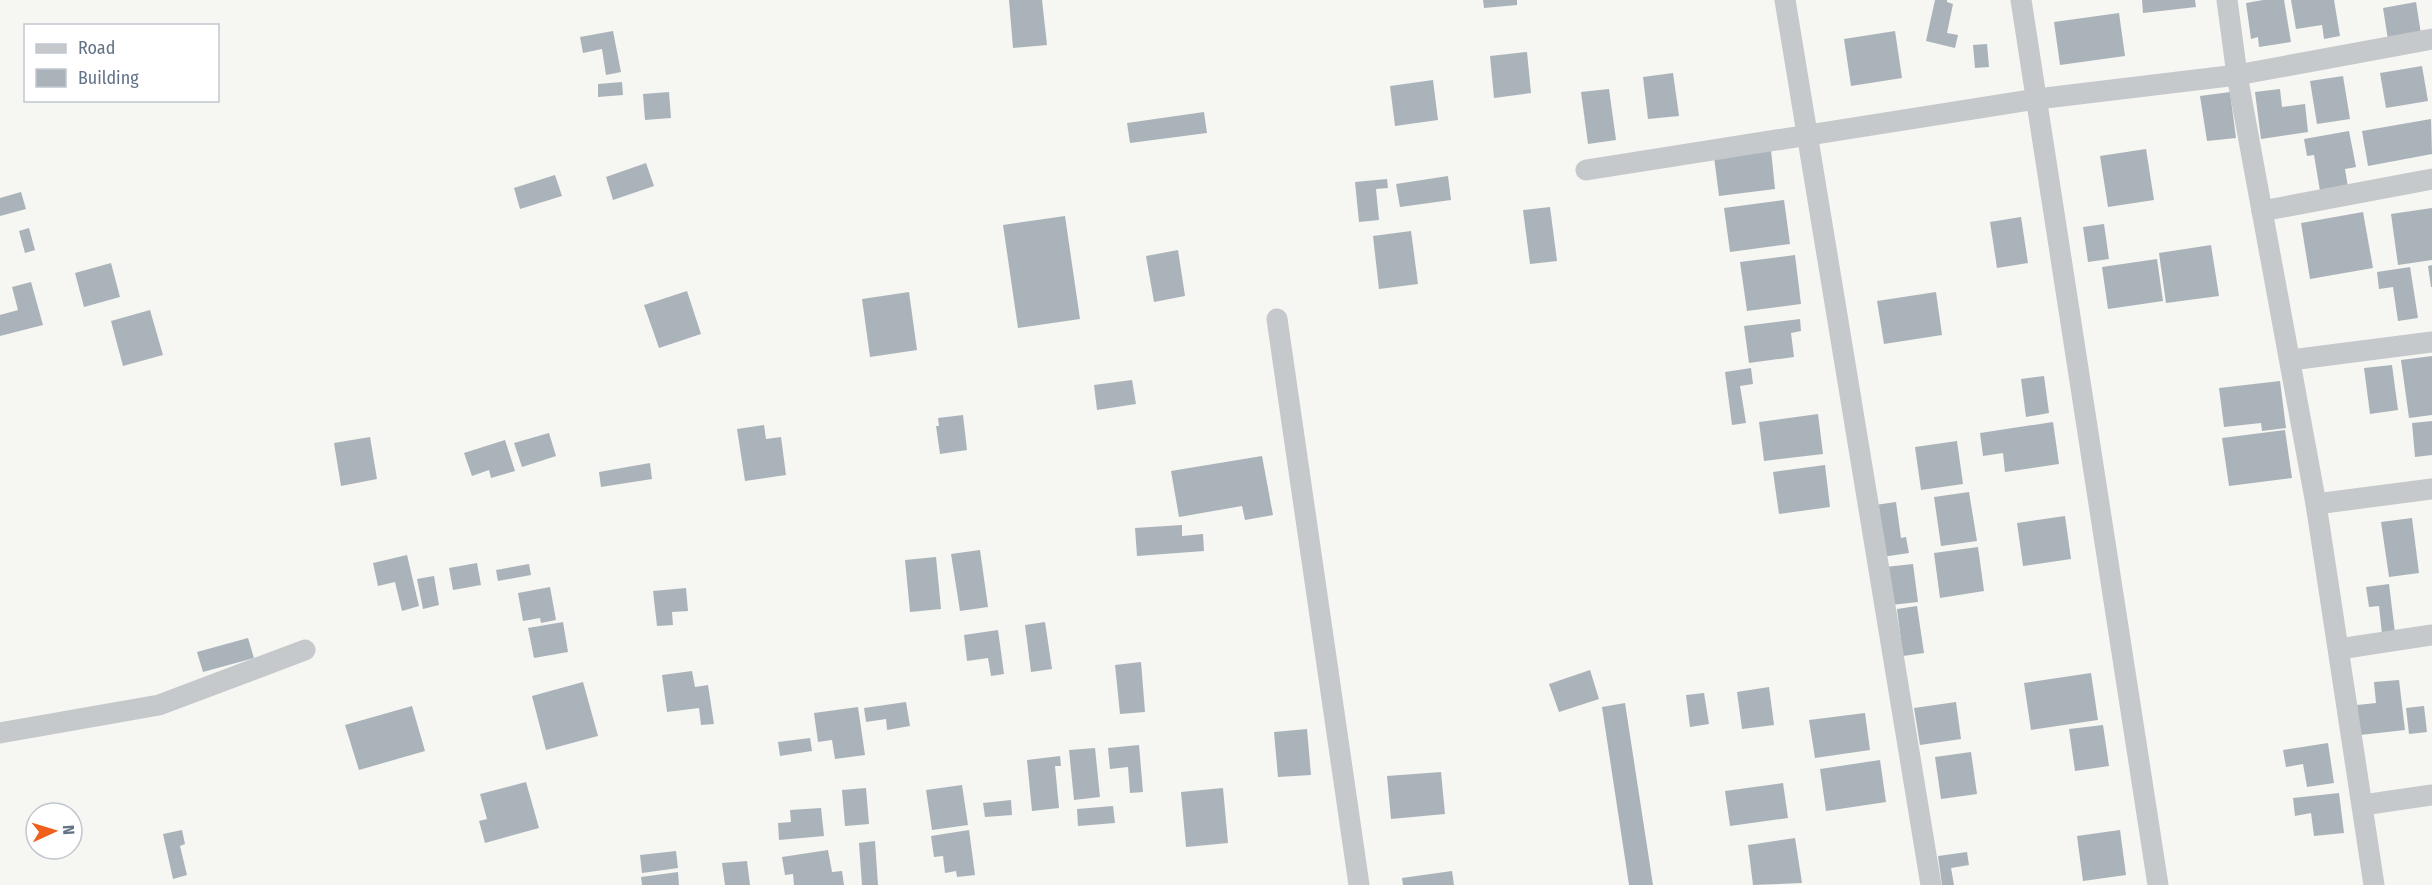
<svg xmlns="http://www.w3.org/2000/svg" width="2432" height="885" viewBox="0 0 2432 885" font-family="'Fira Sans Condensed',sans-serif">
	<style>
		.building { fill: #abb3ba }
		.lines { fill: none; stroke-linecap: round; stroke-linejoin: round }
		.street { stroke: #c5c9cc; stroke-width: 21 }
	</style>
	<rect width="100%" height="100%" fill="#f6f6f2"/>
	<!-- building -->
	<g class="building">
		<polygon points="1009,0 1042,0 1047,45 1013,48"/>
		<polygon points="1483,0 1517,0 1517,5 1484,8"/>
		<polygon points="1935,0 1947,0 1947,2 1953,4 1947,33 1958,35 1955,48 1926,41"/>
		<polygon points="2142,0 2195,0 2196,7 2143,13"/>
		<polygon points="2263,0 2284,0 2291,42 2259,47 2258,37 2251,39 2246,3"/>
		<polygon points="2291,0 2334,0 2340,36 2324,39 2322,25 2296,29"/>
		<polygon points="2416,2 2421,34 2388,40 2383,8"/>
		<polygon points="2119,13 2125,56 2060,65 2054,22"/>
		<polygon points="613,31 621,72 606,75 602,49 583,53 580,37"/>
		<polygon points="1895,31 1902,78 1851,86 1844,39"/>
		<polygon points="1987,44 1989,67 1975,68 1973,45"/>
		<polygon points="1527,52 1531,93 1494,98 1490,56"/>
		<polygon points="2422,66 2428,101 2386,108 2380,73"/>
		<polygon points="1673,73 1679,116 1648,119 1643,77"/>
		<polygon points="2343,76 2350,119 2317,124 2310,81"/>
		<polygon points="1433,80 1438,120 1395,126 1390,86"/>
		<polygon points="622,82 623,95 598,97 598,84"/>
		<polygon points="1609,89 1616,140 1588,144 1581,92"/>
		<polygon points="2280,89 2282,107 2305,104 2308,132 2261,139 2255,92"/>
		<polygon points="669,92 671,118 645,120 643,94"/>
		<polygon points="2230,92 2236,138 2207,141 2200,96"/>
		<polygon points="1204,112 1207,133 1130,143 1127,123"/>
		<polygon points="2431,119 2432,154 2368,166 2362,131"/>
		<polygon points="2349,131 2356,167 2345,169 2348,187 2320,191 2314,155 2307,156 2304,139"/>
		<polygon points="2146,149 2154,200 2108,207 2100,156"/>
		<polygon points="1771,150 1775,189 1719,196 1714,157"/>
		<polygon points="646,163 654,186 613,200 606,177"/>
		<polygon points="555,175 562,196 520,209 514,188"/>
		<polygon points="1448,176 1451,200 1400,207 1396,184"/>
		<polygon points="1387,179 1388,188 1376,189 1379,220 1359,222 1355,182"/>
		<polygon points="21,192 26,209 0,216 0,198"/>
		<polygon points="1784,200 1790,244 1730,252 1724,208"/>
		<polygon points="1550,207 1557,261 1530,264 1523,210"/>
		<polygon points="2432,208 2432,260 2398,265 2391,214"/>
		<polygon points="2363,212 2373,268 2310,279 2301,223"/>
		<polygon points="1065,216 1080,319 1018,328 1003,225"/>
		<polygon points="2021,217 2028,263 1997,268 1990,222"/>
		<polygon points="2104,224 2109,259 2088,262 2083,227"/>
		<polygon points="29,228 35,250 25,253 19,231"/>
		<polygon points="1411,231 1418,284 1379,289 1373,236"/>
		<polygon points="2211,245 2219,296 2166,303 2159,253"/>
		<polygon points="1178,250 1185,296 1154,302 1146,256"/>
		<polygon points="1795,255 1801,304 1747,311 1740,262"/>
		<polygon points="2157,259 2163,301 2108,309 2102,267"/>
		<polygon points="111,263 120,297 84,307 75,273"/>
		<polygon points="2432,265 2432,287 2431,287 2428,266"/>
		<polygon points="2410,267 2418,318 2398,321 2393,287 2379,289 2377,272"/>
		<polygon points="31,282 43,325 0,336 0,315 18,310 12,287"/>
		<polygon points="687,291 701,334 659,348 644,305"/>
		<polygon points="909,292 917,350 870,357 862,299"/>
		<polygon points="1936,292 1942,335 1884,344 1877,301"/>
		<polygon points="150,310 163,355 123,366 111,321"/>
		<polygon points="1800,319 1801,331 1791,333 1794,357 1749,363 1744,326"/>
		<polygon points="2432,356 2432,415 2409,418 2401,360"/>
		<polygon points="2392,365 2398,410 2370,414 2364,368"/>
		<polygon points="1751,368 1753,384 1740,386 1746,423 1732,425 1725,372"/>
		<polygon points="2044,376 2049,413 2026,417 2021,379"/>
		<polygon points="1132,380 1136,404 1097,410 1094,385"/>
		<polygon points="2280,381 2286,428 2262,431 2261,423 2224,427 2219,388"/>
		<polygon points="1818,414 1823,454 1764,461 1759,422"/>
		<polygon points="963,415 967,450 940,454 936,426 939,426 938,418"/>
		<polygon points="2432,421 2432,455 2415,457 2412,423"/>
		<polygon points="2053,422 2059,464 2005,472 2003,453 1983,456 1980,433"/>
		<polygon points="764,425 766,439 781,437 786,475 745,481 737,429"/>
		<polygon points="2285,430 2292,478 2229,486 2222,438"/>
		<polygon points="549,433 556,456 522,467 514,443"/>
		<polygon points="370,437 377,479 341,486 334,443"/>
		<polygon points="505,440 515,471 491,478 489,470 472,476 464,453"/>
		<polygon points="1957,441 1963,484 1921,490 1915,447"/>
		<polygon points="1262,456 1273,515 1245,520 1242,506 1179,517 1171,471"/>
		<polygon points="650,463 652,479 601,487 599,472"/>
		<polygon points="1825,465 1830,507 1779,514 1773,472"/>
		<polygon points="1969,492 1977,541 1941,546 1934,497"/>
		<polygon points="1896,502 1901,538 1906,537 1909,553 1882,557 1875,505"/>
		<polygon points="2065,516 2071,559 2023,566 2017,523"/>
		<polygon points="2412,518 2419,573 2389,577 2381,522"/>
		<polygon points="1182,525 1182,536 1203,534 1204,551 1137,556 1135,528"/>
		<polygon points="1978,547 1984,591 1940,598 1934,553"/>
		<polygon points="980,550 988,607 960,611 951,554"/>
		<polygon points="407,555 419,606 402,611 395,582 378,586 373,563"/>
		<polygon points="936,557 941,609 910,612 905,560"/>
		<polygon points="477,563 481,585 453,590 449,568"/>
		<polygon points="529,564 531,575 498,581 496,570"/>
		<polygon points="1913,564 1918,602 1891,605 1885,567"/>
		<polygon points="434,576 439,605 423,609 417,579"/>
		<polygon points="2389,584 2395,633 2382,634 2379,606 2369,607 2366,587"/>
		<polygon points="550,587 556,620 541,623 540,618 523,621 518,593"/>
		<polygon points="686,588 688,611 672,612 673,625 657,626 653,591"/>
		<polygon points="1917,606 1924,653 1903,656 1897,609"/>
		<polygon points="563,622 568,652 534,658 528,628"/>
		<polygon points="1045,622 1052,669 1031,672 1025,625"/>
		<polygon points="998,630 1004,674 991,676 988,658 967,661 964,635"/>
		<polygon points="248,638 254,658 203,672 197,652"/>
		<polygon points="1141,662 1145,712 1120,714 1115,665"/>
		<polygon points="1590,670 1599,699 1559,712 1549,684"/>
		<polygon points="692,671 695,687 708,685 714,724 701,725 699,708 667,712 662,675"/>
		<polygon points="2091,673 2098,720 2031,730 2024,683"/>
		<polygon points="2399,680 2405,730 2360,735 2357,705 2376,703 2374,682"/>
		<polygon points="583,682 598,736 546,750 532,696"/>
		<polygon points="1769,687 1774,725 1742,729 1737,692"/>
		<polygon points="1704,693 1709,724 1690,727 1686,695"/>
		<polygon points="906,702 910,726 887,730 886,719 866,722 864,708"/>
		<polygon points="1956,702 1961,739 1920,745 1914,708"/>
		<polygon points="1625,703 1653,885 1629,885 1602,707"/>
		<polygon points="412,706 425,751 359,770 345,725"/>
		<polygon points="2424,706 2427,732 2409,734 2406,708"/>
		<polygon points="858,707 865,755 835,759 832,740 818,742 814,713"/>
		<polygon points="1865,713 1870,750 1815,758 1809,720"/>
		<polygon points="2103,725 2109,766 2075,771 2069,729"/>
		<polygon points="1307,729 1311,775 1278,777 1274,732"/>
		<polygon points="810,738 812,751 780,756 778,742"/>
		<polygon points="2328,743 2334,783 2307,787 2303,764 2286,767 2283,750"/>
		<polygon points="1139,745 1143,792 1130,793 1128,767 1110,769 1108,748"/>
		<polygon points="1095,748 1100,797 1074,800 1069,750"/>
		<polygon points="1971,752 1977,794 1941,799 1935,757"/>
		<polygon points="1060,756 1061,766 1055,766 1059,808 1032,811 1027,760"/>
		<polygon points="1880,760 1886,802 1826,811 1820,769"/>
		<polygon points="1441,772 1445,814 1391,819 1387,776"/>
		<polygon points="526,782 539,828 485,843 479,821 487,819 480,794"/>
		<polygon points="1783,783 1788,818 1730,826 1725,791"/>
		<polygon points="962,785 968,825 932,830 926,790"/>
		<polygon points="866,788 869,824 845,826 842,790"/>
		<polygon points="1223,788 1228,843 1186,847 1181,792"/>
		<polygon points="2339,793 2344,833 2314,836 2311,813 2295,816 2293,798"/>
		<polygon points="1011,800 1012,815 985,817 983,803"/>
		<polygon points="1113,806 1115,823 1078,826 1077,809"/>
		<polygon points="821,808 824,836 779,840 778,823 791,822 790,810"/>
		<polygon points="182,830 185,844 180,846 187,875 173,879 163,834"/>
		<polygon points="969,830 975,875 957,877 956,871 945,873 943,856 934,857 931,836"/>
		<polygon points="2120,830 2126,875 2083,881 2077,836"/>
		<polygon points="1795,838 1802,883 1753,885 1748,845"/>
		<polygon points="875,841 878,885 862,885 859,843"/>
		<polygon points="828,850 832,872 842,871 844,885 794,885 793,874 785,875 782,857"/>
		<polygon points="676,851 678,868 642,873 640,855"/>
		<polygon points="1967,852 1969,865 1951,868 1954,885 1942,885 1938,856"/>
		<polygon points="747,861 750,885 725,885 722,863"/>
		<polygon points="1452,871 1454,885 1403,885 1402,878"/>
		<polygon points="678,872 679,885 642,885 641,877"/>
	</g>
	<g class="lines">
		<!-- street -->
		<g class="street">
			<polyline points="1785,0 1931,885"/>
			<polyline points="2021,0 2158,885"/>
			<polyline points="2227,0 2237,75 2316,504 2374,885"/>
			<polyline points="1586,170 2037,99 2237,75 2432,39"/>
			<polyline points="2262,211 2432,179"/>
			<polyline points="1277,319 1359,885"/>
			<polyline points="2291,360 2432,342"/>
			<polyline points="2316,504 2432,489"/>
			<polyline points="2339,649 2432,635"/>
			<polyline points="0,733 159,705 305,650"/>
			<polyline points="2363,805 2432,795"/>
		</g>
	</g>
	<!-- legend -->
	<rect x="24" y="24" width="195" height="78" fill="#ffffff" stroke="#c1c7cf" stroke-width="1.5"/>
	<rect x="36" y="44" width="30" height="9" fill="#c5c9cc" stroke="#c1c7cf" stroke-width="1.5"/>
	<text x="78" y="54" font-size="18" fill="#637386">Road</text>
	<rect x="36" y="69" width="30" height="18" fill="#abb3ba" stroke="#c1c7cf" stroke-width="1.5"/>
	<text x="78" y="84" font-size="18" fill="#637386">Building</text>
	<!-- north arrow -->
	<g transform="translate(54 831) rotate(86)"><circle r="28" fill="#ffffff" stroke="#c1c7cf" stroke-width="1.5"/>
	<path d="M0-4.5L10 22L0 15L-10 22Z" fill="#ee601b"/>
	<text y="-9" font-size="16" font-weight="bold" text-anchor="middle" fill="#637386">N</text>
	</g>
</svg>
